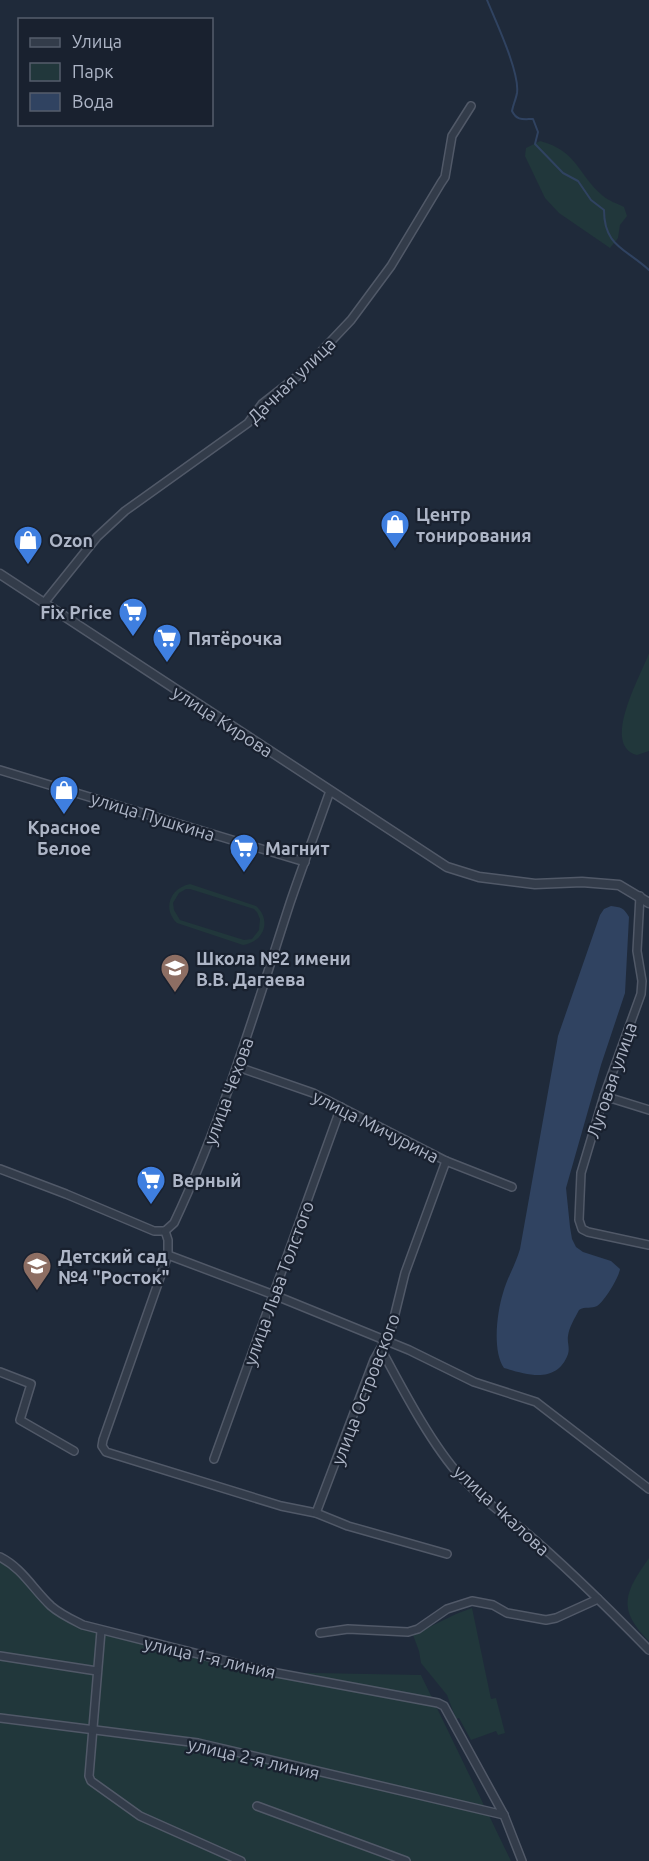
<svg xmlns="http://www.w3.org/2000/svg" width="649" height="1861" viewBox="0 0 649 1861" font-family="Ubuntu,sans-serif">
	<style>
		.green { fill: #21373b; fill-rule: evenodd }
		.water { fill: #304361 }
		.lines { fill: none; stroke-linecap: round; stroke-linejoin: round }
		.stream { stroke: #304361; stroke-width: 2 }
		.minor-casing { stroke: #515968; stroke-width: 10 }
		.tertiary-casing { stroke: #515968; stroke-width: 11 }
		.minor { stroke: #333c4a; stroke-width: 7 }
		.tertiary { stroke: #333c4a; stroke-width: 8 }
		.labels { text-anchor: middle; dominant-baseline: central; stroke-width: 4.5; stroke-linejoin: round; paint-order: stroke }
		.street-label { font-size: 18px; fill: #aeb6c7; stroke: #19212f }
		.poi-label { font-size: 18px; font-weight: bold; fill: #aeb6c7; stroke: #19212f; text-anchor: start }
	</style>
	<rect width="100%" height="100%" fill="#1f2a3a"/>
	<!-- green -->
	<g class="green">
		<path d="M 540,141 C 578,151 577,174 603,196 C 609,201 616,203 624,207 L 627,216 L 620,225 L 618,238 L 610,248 L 559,213 L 545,198 L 525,156 L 526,148 Z"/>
		<path d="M 649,653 L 649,751 L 637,755 C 600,745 642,674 649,653 Z"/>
		<path d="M 190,884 L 256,906 C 272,920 264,942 243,945 L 177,923 C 162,909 170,888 190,884 ZM 186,889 L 190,889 L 254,909 L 257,912 L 260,919 L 259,930 L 252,939 L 244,940 L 180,920 L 174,910 L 173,903 L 179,893 Z"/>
		<polygon points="0,1552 65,1618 261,1672 421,1675 511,1861 0,1861"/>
		<path d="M 649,1558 L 649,1641 C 616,1609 625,1592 649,1558 Z"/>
		<polygon points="472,1608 491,1699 496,1698 505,1733 498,1735 496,1731 471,1740 459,1718 456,1719 447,1695 421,1663 419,1651 413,1635 456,1614"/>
	</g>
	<!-- water -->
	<path class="water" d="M 611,906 C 621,907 624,908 629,917 L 625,993 L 601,1065 L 566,1188 L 570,1227 L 572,1239 L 576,1247 L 583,1252 L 611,1261 L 620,1269 C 619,1277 605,1301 597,1306 C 592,1309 585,1306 579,1310 C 575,1318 569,1327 568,1336 C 567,1342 570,1348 568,1354 C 557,1384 528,1375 504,1368 C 492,1351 497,1312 503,1293 C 507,1278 515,1266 520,1249 L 558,1036 L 600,915 L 604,909 Z"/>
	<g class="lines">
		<!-- stream -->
		<path class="stream" d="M 487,0 C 495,20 520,72 517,93 C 516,99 513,105 512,111 C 517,121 523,119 533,119 L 538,132 L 535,144 L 563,173 L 578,181 L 591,200 L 604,210 C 604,246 625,248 649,270"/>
		<!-- minor casing -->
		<g class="minor-casing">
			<g id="minor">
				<polyline points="44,603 97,537 125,511 248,423 262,404 299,375 351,320 391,266 441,183 445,177 452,136 471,106"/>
				<polyline points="0,770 305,862"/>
				<polyline points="640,896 637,951 642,981 641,994 604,1096 581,1173 579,1220 582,1229 588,1232 649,1245"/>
				<polyline points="238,1067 313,1093 446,1161 512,1187"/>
				<polyline points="604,1096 649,1110"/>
				<polyline points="0,1169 66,1194 154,1231 165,1231"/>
				<polyline points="165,1231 168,1240 168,1255 103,1440 102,1446 106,1452 281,1506 316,1513 348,1526 447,1554"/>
				<path d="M 165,1231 L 174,1223 C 223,1119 255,1011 290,903 C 303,865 317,828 330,791"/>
				<polyline points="168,1255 274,1295 409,1350 474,1382 536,1402 649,1489"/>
				<path d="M 381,1349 C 402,1388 431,1444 461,1477 C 479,1497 502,1513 523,1530 C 567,1567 609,1609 649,1650"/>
				<polyline points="0,1372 31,1384 20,1420 74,1451"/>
				<polyline points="214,1459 341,1107"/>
				<polyline points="316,1513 374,1360 391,1330 405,1273 446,1161"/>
				<path d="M 0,1557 C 22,1568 33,1589 51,1606 C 60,1614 71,1619 83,1625 L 266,1671 L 438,1703 L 444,1706 L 504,1815 L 522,1861"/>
				<polyline points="101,1631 89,1776 91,1781 140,1816 241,1861"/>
				<polyline points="320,1633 348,1629 408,1632 418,1629 447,1609 472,1601 493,1605 507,1613 546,1620 556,1618 598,1599"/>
				<polyline points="0,1656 97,1671"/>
				<polyline points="0,1718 198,1743 504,1815"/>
				<polyline points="257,1806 406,1861"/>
			</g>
		</g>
		<!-- tertiary casing -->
		<g class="tertiary-casing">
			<polyline id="tertiary" points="0,574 447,867 479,877 535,884 582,882 619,885 649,903"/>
		</g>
		<!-- minor -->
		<use href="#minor" class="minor"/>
		<!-- tertiary -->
		<use href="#tertiary" class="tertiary"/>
	</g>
	<!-- icons -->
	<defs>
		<g id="shop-pin" transform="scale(1.5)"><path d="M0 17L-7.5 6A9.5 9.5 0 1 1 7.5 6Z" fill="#3f7fe0" stroke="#19212f"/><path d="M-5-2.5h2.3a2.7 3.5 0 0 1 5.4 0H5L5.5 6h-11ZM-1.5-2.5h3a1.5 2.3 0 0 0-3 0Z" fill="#fff"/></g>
		<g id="supermarket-pin" transform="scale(1.5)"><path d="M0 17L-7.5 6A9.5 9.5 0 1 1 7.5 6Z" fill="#3f7fe0" stroke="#19212f"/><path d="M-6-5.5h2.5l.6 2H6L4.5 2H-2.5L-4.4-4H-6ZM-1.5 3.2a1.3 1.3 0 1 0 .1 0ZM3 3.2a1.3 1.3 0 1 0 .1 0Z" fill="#fff"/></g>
		<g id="school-pin" transform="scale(1.5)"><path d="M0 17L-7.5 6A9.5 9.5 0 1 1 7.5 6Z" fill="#8d6e63" stroke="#19212f"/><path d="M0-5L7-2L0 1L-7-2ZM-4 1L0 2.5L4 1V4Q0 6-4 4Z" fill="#fff"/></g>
	</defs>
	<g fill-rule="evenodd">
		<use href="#shop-pin" x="395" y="524"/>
		<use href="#shop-pin" x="28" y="540"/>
		<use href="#supermarket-pin" x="133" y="612"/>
		<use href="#supermarket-pin" x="167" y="638"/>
		<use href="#shop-pin" x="64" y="790"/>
		<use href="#supermarket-pin" x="244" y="848"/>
		<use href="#school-pin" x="175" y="968"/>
		<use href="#supermarket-pin" x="151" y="1180"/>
		<use href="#school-pin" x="37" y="1266"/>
	</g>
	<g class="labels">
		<!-- street labels -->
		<g class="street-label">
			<text transform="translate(291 380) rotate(-44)">Дачная улица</text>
			<text transform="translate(223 721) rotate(33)">улица Кирова</text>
			<text transform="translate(153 816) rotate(17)">улица Пушкина</text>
			<text transform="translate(611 1080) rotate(-71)">Луговая улица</text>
			<text transform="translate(228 1091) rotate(-70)">улица Чехова</text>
			<text transform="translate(376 1126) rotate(27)">улица Мичурина</text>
			<text transform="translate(278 1283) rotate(-70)">улица Льва Толстого</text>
			<text transform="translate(365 1389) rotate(-69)">улица Островского</text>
			<text transform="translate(502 1510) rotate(43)">улица Чкалова</text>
			<text transform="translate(210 1657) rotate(13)">улица 1-я линия</text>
			<text transform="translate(254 1758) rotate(13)">улица 2-я линия</text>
		</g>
		<!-- poi labels -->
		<g class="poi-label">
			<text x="416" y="514">Центр<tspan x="416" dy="21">тонирования</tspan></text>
			<text x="49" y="540">Ozon</text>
			<text x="112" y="612" text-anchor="end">Fix Price</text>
			<text x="188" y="638">Пятёрочка</text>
			<text x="64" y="827" text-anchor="middle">Красное<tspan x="64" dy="21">Белое</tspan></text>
			<text x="265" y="848">Магнит</text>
			<text x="196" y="958">Школа №2 имени<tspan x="196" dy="21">В.В. Дагаева</tspan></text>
			<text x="172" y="1180">Верный</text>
			<text x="58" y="1256">Детский сад<tspan x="58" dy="21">№4 "Росток"</tspan></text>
		</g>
	</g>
	<!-- legend -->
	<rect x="18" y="18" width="195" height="108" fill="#19212f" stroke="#555d6c" stroke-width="1.5"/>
	<rect x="30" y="38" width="30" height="9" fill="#333c4a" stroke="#555d6c" stroke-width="1.5"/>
	<text x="72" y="48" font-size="18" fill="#aeb6c7">Улица</text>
	<rect x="30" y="63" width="30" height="18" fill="#21373b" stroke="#555d6c" stroke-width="1.5"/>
	<text x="72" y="78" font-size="18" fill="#aeb6c7">Парк</text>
	<rect x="30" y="93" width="30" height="18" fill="#304361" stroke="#555d6c" stroke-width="1.5"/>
	<text x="72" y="108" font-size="18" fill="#aeb6c7">Вода</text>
</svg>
